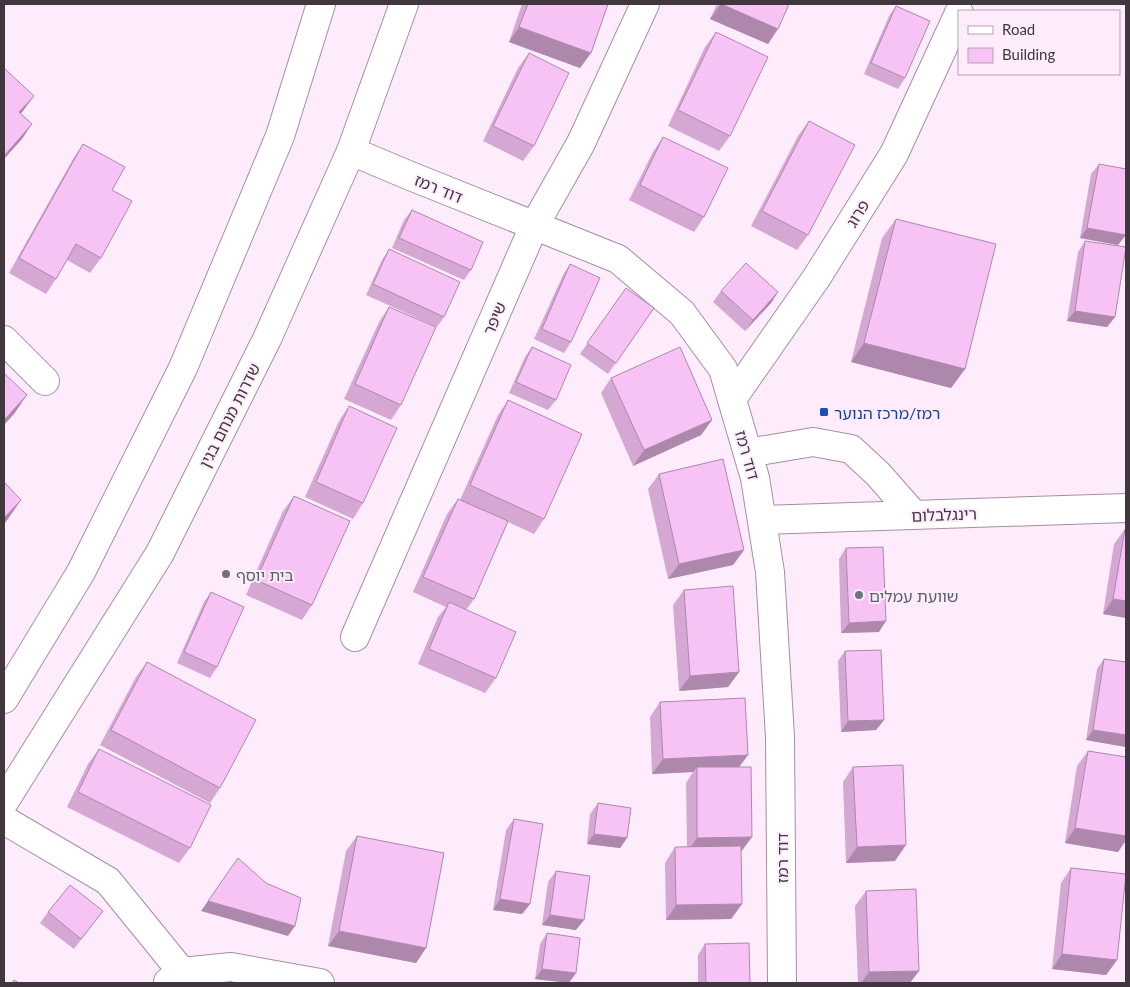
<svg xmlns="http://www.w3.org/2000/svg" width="1130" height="987" viewBox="0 0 1130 987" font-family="Lato,'Noto Sans Hebrew',sans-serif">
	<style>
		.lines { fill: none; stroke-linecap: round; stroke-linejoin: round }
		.minor-casing { stroke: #a48fa3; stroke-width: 30 }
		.major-casing { stroke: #a48fa3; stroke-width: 30 }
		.minor { stroke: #fff; stroke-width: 28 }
		.major { stroke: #fff; stroke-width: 28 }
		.wall { fill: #d4a8d3 }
		.shaded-wall { fill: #ad88ac }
		.building { fill: #f7c3f5; stroke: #ad88ac }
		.transit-dot { fill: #1a4fb4; stroke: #feecfd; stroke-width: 2 }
		.worship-dot { fill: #6b7280; stroke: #feecfd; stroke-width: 2 }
		.labels { text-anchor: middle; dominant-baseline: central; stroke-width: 4; stroke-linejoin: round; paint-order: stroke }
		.street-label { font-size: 16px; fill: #40373f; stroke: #feecfd }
		.transit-label { font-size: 16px; fill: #164399; stroke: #feecfd; text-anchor: start }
		.worship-label { font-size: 16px; fill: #5b616d; stroke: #feecfd; text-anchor: start }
	</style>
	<rect width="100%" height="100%" fill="#feecfd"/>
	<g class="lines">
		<!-- minor casing -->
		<g class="minor-casing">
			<g id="minor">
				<polyline points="351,151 408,175 618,259 682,313 723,369 755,478 770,572 780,737 782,983"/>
				<polyline points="4,340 45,381"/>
				<polyline points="732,399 817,277 894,154 959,13"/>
				<polyline points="748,453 813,442 851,449 878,474 914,515"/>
				<polyline points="762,520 1126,508"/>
				<polyline points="355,637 534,226 581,143 645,4"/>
				<polyline points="4,820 108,881 182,972"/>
				<polyline points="168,982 182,972 231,967 320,983"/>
			</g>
		</g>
		<!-- major casing -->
		<g class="major-casing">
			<g id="major">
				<polyline points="4,699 81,572 183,368 280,136 321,4"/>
				<polyline points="4,802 160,553 267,339 351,151 404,4"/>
			</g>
		</g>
		<!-- minor -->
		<use href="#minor" class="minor"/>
		<!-- major -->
		<use href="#major" class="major"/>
	</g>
	<!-- wall -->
	<g class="wall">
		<polygon points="522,4 608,4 591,53 580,68 509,42"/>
		<polygon points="717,4 789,4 768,44 710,19"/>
		<polygon points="896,6 905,78 898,89 864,74 889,16"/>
		<polygon points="716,32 730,136 719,151 668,126 705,47"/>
		<polygon points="529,53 534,146 523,161 483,141 518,68"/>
		<polygon points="809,121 808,235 797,250 751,226 798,136"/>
		<polygon points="663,137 704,217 694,232 629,200 653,152"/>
		<polygon points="83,144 112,190 101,258 90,273 67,260 56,279 46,294 9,273 73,159"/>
		<polygon points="1099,164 1118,245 1080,238 1091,174"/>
		<polygon points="412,210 471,270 464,280 392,248 404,220"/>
		<polygon points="896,219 965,369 951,388 851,362 882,238"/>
		<polygon points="1085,241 1115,317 1107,327 1067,321 1078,252"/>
		<polygon points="389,249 444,317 437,327 366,295 382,260"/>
		<polygon points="570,264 571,342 564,353 534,339 563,275"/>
		<polygon points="626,288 654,308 608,374 580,354"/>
		<polygon points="721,291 778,292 771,303 745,331 713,302"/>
		<polygon points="389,307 401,405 391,420 344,399 379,322"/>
		<polygon points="532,347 556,400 548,410 509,393 525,357"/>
		<polygon points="611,378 712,420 701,435 633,466 601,393"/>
		<polygon points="508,400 544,519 534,534 508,522 474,599 466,610 496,678 485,693 418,664 438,617 446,607 413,592 447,514 458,499 460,500 498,415"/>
		<polygon points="349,406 363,503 353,519 305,497 339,421"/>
		<polygon points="659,474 744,550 733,565 668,579 648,489"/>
		<polygon points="294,496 312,605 302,620 246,595 283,511"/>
		<polygon points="1125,529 1126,618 1103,614 1114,544"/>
		<polygon points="846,548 879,632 841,633 839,559"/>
		<polygon points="684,590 739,672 728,687 679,691 673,605"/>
		<polygon points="211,592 217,667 210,678 177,663 204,602"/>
		<polygon points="845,651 884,720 876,730 841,732 838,661"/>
		<polygon points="1104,659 1126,662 1126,747 1086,740 1097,669"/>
		<polygon points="147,662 220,788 210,803 100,745 136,677"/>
		<polygon points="660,702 739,767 742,904 731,919 666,920 665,863 675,847 687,847 686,783 693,772 652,774 650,717"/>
		<polygon points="99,749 190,848 179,863 67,807 88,764"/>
		<polygon points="1088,751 1126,757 1126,840 1118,852 1065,843 1077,766"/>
		<polygon points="853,767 895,861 846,863 843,782"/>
		<polygon points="598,803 627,838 620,848 587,844 590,814"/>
		<polygon points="514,819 530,904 522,914 493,910 506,830"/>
		<polygon points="357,836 426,948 416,963 328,946 346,851"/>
		<polygon points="1071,868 1117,960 1106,975 1052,969 1061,883"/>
		<polygon points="556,871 576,930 542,925 548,882"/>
		<polygon points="866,891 910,983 858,983 855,906"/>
		<polygon points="103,911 74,949 40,923 48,912"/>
		<polygon points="547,933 569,983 535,979 540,944"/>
		<polygon points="705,944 750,983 698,983 698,955"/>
	</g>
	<!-- shaded-wall -->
	<g class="shaded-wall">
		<polygon points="721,4 778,29 768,44 710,19"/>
		<polygon points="519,27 591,53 580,68 509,42"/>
		<polygon points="34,96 23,111 9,127 19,112"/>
		<polygon points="32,124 22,139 4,159 4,156"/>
		<polygon points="1087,228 1126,235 1118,245 1080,238"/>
		<polygon points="778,292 771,303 745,331 753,320"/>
		<polygon points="1075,311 1115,317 1107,327 1067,321"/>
		<polygon points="864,343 965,369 951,388 851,362"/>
		<polygon points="27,395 14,414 4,425 4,420"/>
		<polygon points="712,420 701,435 633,466 644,450"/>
		<polygon points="21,500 8,519 4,524 4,518"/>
		<polygon points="744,550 733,565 668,579 679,564"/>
		<polygon points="1113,599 1126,601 1126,618 1103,614"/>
		<polygon points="886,621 879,632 841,633 849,623"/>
		<polygon points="739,672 728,687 679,691 690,676"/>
		<polygon points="884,720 876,730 841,732 848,721"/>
		<polygon points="1093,730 1126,735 1126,747 1086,740"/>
		<polygon points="748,755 737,770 697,767 693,772 652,774 663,759"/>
		<polygon points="1075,828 1126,836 1126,840 1118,852 1065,843"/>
		<polygon points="594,834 627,838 620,848 587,844"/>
		<polygon points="752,837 741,852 687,853 697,838"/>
		<polygon points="906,845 895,861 846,863 857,847"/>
		<polygon points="500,899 530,904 522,914 493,910"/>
		<polygon points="208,901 295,926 288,936 201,911"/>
		<polygon points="742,904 731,919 666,920 676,905"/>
		<polygon points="550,915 584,920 576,930 542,925"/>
		<polygon points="339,931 426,948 416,963 328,946"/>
		<polygon points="1062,954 1117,960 1106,975 1052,969"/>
		<polygon points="542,969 576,973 569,983 535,979"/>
		<polygon points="919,971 910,983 861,983 869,972"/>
	</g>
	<!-- building -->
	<g class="building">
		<polygon points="528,4 608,4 591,53 519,27"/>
		<polygon points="721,4 789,4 778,29"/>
		<polygon points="896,6 930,21 905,78 871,63"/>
		<polygon points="716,32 768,57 730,136 678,110"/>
		<polygon points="529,53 569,73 534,146 493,126"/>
		<polygon points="4,68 34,96 19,112 32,124 4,156"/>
		<polygon points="809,121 855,145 808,235 762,211"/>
		<polygon points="663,137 728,168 704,217 640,185"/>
		<polygon points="83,144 125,167 112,190 132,201 101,258 76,244 56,279 19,258"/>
		<polygon points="1099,164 1126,169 1126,235 1087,228"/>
		<polygon points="412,210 483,242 471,270 399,238"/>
		<polygon points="896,219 996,244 965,369 864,343"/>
		<polygon points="1085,241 1126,247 1115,317 1075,311"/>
		<polygon points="389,249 460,282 444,317 373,284"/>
		<polygon points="746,263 778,292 753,320 721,291"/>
		<polygon points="570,264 600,278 571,342 542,329"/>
		<polygon points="626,288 654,308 616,363 587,343"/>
		<polygon points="389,307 436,327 401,405 355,384"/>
		<polygon points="532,347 571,365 556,400 516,382"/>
		<polygon points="680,347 712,420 644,450 611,378"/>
		<polygon points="4,373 27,395 4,420"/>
		<polygon points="508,400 582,434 544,519 470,485"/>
		<polygon points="349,406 397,428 363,503 316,482"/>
		<polygon points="723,459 744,550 679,564 659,474"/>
		<polygon points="4,482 21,500 4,518"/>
		<polygon points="294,496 350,521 312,605 256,580"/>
		<polygon points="458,499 508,521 474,599 423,577"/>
		<polygon points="1125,529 1126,529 1126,601 1113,599"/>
		<polygon points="883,547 886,621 849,623 846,548"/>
		<polygon points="733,586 739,672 690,676 684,590"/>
		<polygon points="211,592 244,607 217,667 184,652"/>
		<polygon points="449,602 516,632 496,678 429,649"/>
		<polygon points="881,650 884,720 848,721 845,651"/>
		<polygon points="1104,659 1126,662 1126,735 1093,730"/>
		<polygon points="147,662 256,720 220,788 111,730"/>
		<polygon points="745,698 748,755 663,759 660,702"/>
		<polygon points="99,749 211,805 190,848 78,792"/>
		<polygon points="1088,751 1126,757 1126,836 1075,828"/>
		<polygon points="903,765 906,845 857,847 853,767"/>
		<polygon points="697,767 751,767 752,837 697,838"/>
		<polygon points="598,803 631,808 627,838 594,834"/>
		<polygon points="514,819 543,824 530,904 500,899"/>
		<polygon points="357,836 444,853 426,948 339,931"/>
		<polygon points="741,846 742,904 676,905 675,847"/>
		<polygon points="238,858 266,883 301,898 295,926 208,901"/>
		<polygon points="1071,868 1126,874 1117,960 1062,954"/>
		<polygon points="556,871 590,876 584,920 550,915"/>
		<polygon points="70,885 103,911 81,939 48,912"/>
		<polygon points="916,889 919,971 869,972 866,891"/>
		<polygon points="547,933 580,938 576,973 542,969"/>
		<polygon points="749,943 750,983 706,983 705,944"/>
		<polygon points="14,980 19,983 12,983"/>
	</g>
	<!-- markers -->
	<rect class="transit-dot" x="819" y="407" width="10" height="10" rx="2.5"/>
	<g class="worship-dot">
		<circle cx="226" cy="574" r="5"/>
		<circle cx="859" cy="595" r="5"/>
	</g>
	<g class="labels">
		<!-- street labels -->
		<g class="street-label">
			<text transform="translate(439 188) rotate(22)">דוד רמז</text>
			<text transform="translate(857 213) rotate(-58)">פרוג</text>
			<text transform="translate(494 318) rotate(-67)">שיפר</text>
			<text transform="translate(229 415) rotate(-63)">שדרות מנחם בגין</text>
			<text transform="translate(748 455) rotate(74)">דוד רמז</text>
			<text transform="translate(944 514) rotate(-2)">רינגלבלום</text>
			<text transform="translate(781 858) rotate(-90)">דוד רמז</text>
		</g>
		<!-- transit labels -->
		<g class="transit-label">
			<text x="834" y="412">רמז/מרכז הנוער</text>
		</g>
		<!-- worship labels -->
		<g class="worship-label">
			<text x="236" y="574">בית יוסף</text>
			<text x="869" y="595">שוועת עמלים</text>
		</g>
	</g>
	<!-- border -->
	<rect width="1130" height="987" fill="none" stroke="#40373f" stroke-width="10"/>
	<!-- legend -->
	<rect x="958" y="10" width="162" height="65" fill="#feecfd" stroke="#b2a4b1"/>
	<rect x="968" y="26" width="25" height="8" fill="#ffffff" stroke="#b2a4b1"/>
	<text x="1002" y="35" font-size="15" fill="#40373f">Road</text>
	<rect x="968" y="48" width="25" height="15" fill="#f7c3f5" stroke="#b2a4b1"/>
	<text x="1002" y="60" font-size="15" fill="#40373f">Building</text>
</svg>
